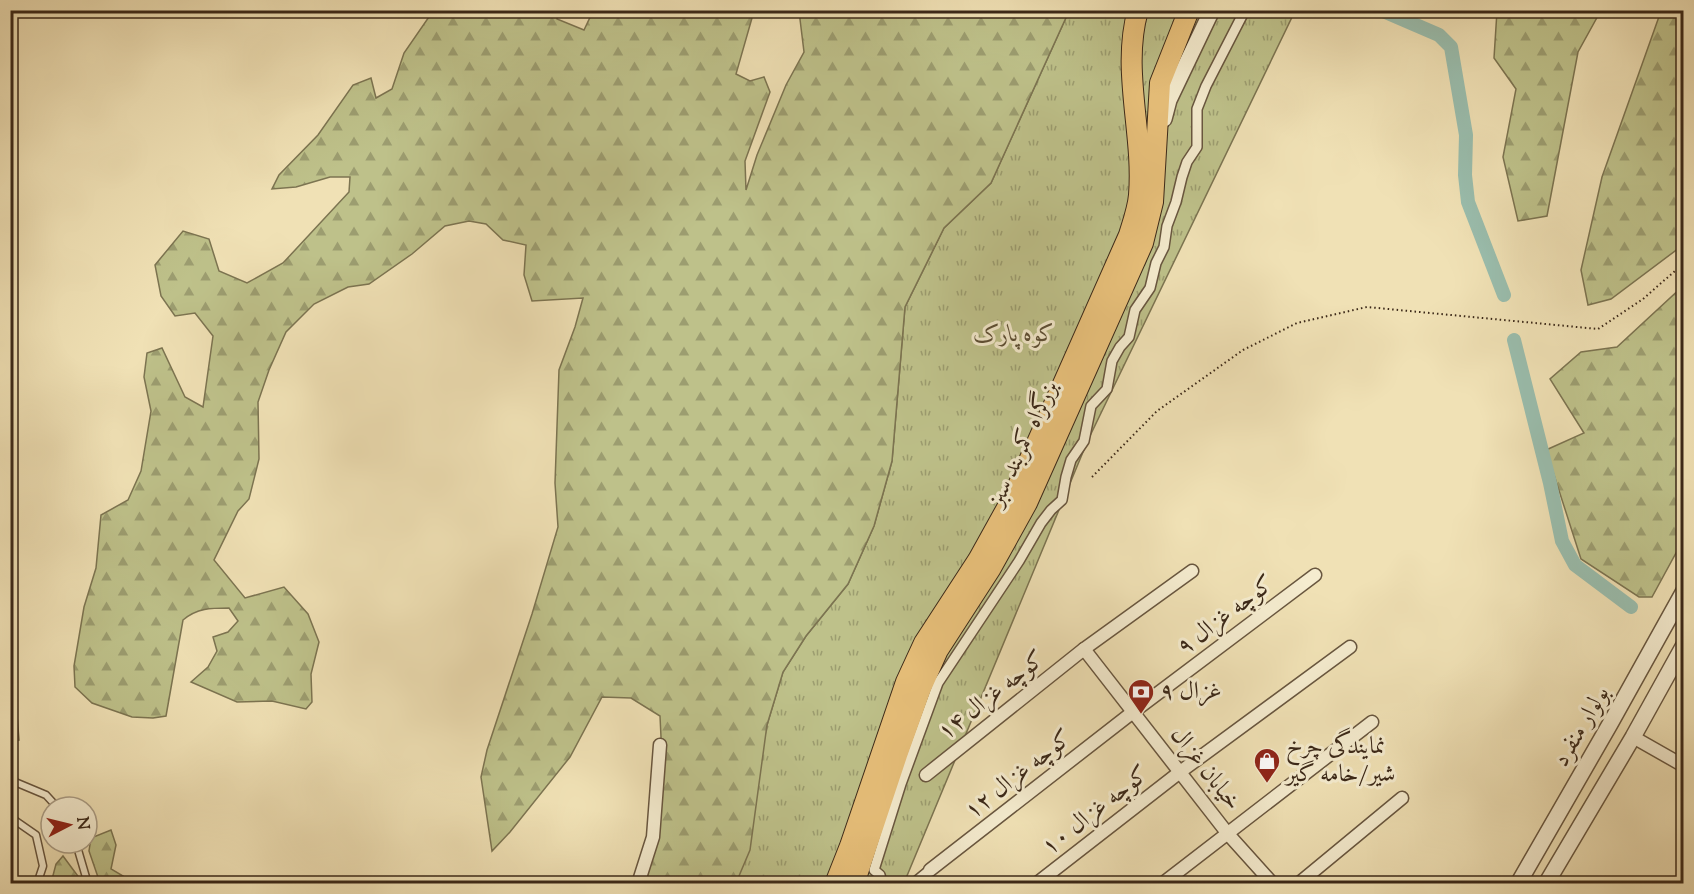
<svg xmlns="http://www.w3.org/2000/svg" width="1694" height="894" viewBox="0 0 1694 894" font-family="'Sorts Mill Goudy',Amiri,serif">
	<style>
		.grass { fill: url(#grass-tufts); stroke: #7c7451; stroke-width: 1.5 }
		.forest { fill: url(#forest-firs); stroke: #7c7451; stroke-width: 1.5 }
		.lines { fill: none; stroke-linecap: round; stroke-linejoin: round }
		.canal { stroke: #9abeae; stroke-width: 14 }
		.service-casing { stroke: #68563f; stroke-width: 9 }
		.pedestrian-casing { stroke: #68563f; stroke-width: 12 }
		.minor-casing { stroke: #68563f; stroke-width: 15 }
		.tertiary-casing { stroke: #68563f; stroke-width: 18 }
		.trunk-casing { stroke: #3b2818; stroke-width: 22 }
		.path { stroke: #3b2818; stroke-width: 2; stroke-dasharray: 1.5 3; stroke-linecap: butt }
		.service { stroke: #f5eccf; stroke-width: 6 }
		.pedestrian { stroke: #f5eccf; stroke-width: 9 }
		.minor { stroke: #f5eccf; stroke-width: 12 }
		.tertiary { stroke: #f5eccf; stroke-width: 15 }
		.trunk { stroke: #e8c07a; stroke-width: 20 }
		.labels { text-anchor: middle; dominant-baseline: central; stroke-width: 6; stroke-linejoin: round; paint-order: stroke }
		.park-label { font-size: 24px; font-style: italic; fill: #5c4e34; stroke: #f5eccf }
		.street-label { font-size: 24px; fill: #3b2818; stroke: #f5eccf }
		.poi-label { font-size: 24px; fill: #3b2818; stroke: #f5eccf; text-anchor: start }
	</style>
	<defs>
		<pattern id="grass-tufts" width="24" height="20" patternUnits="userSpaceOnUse" patternTransform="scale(1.5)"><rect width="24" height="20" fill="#bec18a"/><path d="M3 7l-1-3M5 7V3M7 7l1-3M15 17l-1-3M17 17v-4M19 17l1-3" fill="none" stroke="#9c9d70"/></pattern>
		<pattern id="forest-firs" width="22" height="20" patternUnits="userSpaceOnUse" patternTransform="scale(1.5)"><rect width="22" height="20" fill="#bec18a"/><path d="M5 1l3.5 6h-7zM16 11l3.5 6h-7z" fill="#9c9d70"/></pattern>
	</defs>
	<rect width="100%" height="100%" fill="#f0e1b5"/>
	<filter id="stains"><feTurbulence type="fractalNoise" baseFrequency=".00333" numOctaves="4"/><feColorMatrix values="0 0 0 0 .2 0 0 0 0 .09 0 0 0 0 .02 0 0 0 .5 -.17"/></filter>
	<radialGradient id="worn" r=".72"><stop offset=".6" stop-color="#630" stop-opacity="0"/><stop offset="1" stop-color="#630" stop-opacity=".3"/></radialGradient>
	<!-- grass -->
	<polygon class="grass" points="1069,11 1295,11 1088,440 904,883 736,884 767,725 783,672 806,636 848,584 874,526 892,461 905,307 944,228 991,183"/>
	<!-- forest -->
	<g class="forest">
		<path d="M 433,11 L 557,11 L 557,19 L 584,30 L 593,11 L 754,11 L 736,74 L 750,81 L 764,77 L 770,92 L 745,161 L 746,190 L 757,155 L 786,85 L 804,52 L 799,11 L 1069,11 L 991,183 L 944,228 L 905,307 L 892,461 L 874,526 L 848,584 L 806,636 L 783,672 L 767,725 L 750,850 L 736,883 L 639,883 L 663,779 L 660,716 L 631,698 L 602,697 L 570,757 L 510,832 L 492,851 L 481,777 L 487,750 L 532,614 L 558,527 L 555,483 L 559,370 L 575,327 L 583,298 L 532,301 L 524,275 L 526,245 L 503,240 L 486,224 L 469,221 L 445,226 L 412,254 L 369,284 L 348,287 L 314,304 L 286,332 L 269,370 L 258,402 L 259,459 L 249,499 L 238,511 L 214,560 L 245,598 L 284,587 L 308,614 L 319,642 L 311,674 L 312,702 L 306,709 L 272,701 L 237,702 L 191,682 L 208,667 L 217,651 L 213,637 L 228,632 L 238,621 L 229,608 C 211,608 197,608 183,620 L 166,716 L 153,718 L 132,717 L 92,703 L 75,687 L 74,666 L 84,607 L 96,568 L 101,515 L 128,500 L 141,471 L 151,411 L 144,377 L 147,353 L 162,348 L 185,397 L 203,407 L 213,336 L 195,313 L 175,316 L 161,296 L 155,265 L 183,231 L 209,239 L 219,271 L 247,283 L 283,263 L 349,192 L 350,177 L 330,177 L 296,187 L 272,189 L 279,175 L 318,135 L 353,85 L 371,78 L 376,98 L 392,89 L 404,53 Z"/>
		<polygon points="1497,11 1636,11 1634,14 1599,14 1578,52 1547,216 1518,221 1503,157 1516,89 1494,58"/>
		<polygon points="1661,11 1683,11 1683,245 1611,299 1588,305 1581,270 1602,177"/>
		<polygon points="1683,286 1683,540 1652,597 1639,597 1581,559 1546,450 1584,433 1550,379 1581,352 1617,347"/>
		<polygon points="15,690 19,740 11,741 11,691"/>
		<polygon points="111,830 116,845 111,869 133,882 157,880 168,883 100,883 89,851 91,838"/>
		<polygon points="63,856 83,883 51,883 56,864"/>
	</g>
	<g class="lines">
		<!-- canal -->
		<g class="canal">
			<polyline points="1381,10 1439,35 1451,47 1466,135 1465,175 1468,202 1504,295"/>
			<polyline points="1514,340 1550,483 1562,541 1575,565 1631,607"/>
		</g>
		<!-- service casing -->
		<g class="service-casing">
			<g id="service">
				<polyline points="10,786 15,782 46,795 57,807"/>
				<polyline points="10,817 36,835 43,866 37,884"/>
				<polyline points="76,843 88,884"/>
			</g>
		</g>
		<!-- pedestrian casing -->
		<g class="pedestrian-casing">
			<g id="pedestrian">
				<polyline points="886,884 882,883 880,875 874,870 901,784 938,683 1019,561 1041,523 1051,510 1062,500 1066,477 1071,460 1084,441 1091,406 1107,389 1112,361 1120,347 1129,337 1135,310 1150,288 1156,263 1164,247 1167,226 1176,202 1182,177 1187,162 1197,147 1197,109 1206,86 1245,10"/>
				<polyline points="913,884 930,870"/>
			</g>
		</g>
		<!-- minor casing -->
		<g class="minor-casing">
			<g id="minor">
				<polyline points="1084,649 1228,834 1273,884"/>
				<polyline points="1633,737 1684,766"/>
				<polyline points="926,775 1084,649 1192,571"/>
				<polyline points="930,870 1133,712 1315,575"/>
				<polyline points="638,884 653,837 660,745"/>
				<polyline points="1036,884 1180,772 1350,647"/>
				<polyline points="1162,884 1372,722"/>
				<polyline points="1298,884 1402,798"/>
			</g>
		</g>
		<!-- tertiary casing -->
		<g class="tertiary-casing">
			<g id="tertiary">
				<polyline points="1164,119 1169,100 1212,10"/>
				<polyline points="1518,884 1610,724 1684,591"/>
				<polyline points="1546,884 1633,737 1684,645"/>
			</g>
		</g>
		<!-- trunk casing -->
		<g class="trunk-casing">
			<g id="trunk">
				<path d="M 835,884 L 850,846 L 906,682 L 924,643 L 978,560 L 1013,497 L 1129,235 C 1133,222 1138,208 1139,195 C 1144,133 1121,70 1138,10"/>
				<polyline points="854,884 897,755 921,688 938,650 991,568 1027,503 1143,243 1153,202 1160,83 1189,10"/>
			</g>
		</g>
		<!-- path -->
		<polyline class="path" points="1092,477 1157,411 1243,350 1297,323 1367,307 1598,329 1643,299 1684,263"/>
		<!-- service -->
		<use href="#service" class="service"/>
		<!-- pedestrian -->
		<use href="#pedestrian" class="pedestrian"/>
		<!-- minor -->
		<use href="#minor" class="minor"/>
		<!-- tertiary -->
		<use href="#tertiary" class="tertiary"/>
		<!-- trunk -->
		<use href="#trunk" class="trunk"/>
	</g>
	<!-- icons -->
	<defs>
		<g id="bank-pin" transform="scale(1.35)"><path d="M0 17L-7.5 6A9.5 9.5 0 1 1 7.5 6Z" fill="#8f2418" stroke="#f5eccf"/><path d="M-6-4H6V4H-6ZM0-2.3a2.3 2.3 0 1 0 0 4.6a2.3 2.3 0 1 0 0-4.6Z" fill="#fff"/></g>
		<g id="shop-pin" transform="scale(1.35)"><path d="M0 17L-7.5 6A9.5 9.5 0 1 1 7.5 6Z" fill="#8f2418" stroke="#f5eccf"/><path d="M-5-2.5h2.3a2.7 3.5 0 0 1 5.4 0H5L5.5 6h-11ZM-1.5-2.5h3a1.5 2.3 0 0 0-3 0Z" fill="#fff"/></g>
	</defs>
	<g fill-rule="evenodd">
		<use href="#bank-pin" x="1141" y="692"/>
		<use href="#shop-pin" x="1267" y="761"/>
	</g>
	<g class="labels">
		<!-- park labels -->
		<g class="park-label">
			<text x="1015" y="335">کوه پارک</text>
		</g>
		<!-- street labels -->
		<g class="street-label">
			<text transform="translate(1024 444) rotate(-65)">بزرگراه کمربند سبز</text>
			<text transform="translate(1226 616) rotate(-37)">کوچه غزال ۹</text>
			<text transform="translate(992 696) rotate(-38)">کوچه غزال ۱۴</text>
			<text transform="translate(1582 727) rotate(-60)">بولوار منفرد</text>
			<text transform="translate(1205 769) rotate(52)">خیابان غزال</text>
			<text transform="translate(1019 775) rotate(-38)">کوچه غزال ۱۲</text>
			<text transform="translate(1096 811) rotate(-38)">کوچه غزال ۱۰</text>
		</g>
		<!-- poi labels -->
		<g class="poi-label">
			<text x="1160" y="692">غزال ۹</text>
			<text x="1286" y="747">نمایندگی چرخ<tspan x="1286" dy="28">شیر/خامه گیر</tspan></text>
		</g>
	</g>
	<!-- margin -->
	<rect width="1694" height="894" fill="none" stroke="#f0e1b5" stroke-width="36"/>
	<rect x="12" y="12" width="1670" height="870" fill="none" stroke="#3b2818" stroke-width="3"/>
	<rect x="18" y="18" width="1658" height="858" fill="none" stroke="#3b2818" stroke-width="1.5"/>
	<!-- north arrow -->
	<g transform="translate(69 825) rotate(83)"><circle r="28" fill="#f5eccf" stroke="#ab9e86" stroke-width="1.5"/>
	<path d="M0-4.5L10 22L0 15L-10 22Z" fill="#8f2418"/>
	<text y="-9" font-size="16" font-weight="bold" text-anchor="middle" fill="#3b2818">N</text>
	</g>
	<rect width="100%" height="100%" filter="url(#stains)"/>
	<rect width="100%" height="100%" fill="url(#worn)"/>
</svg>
